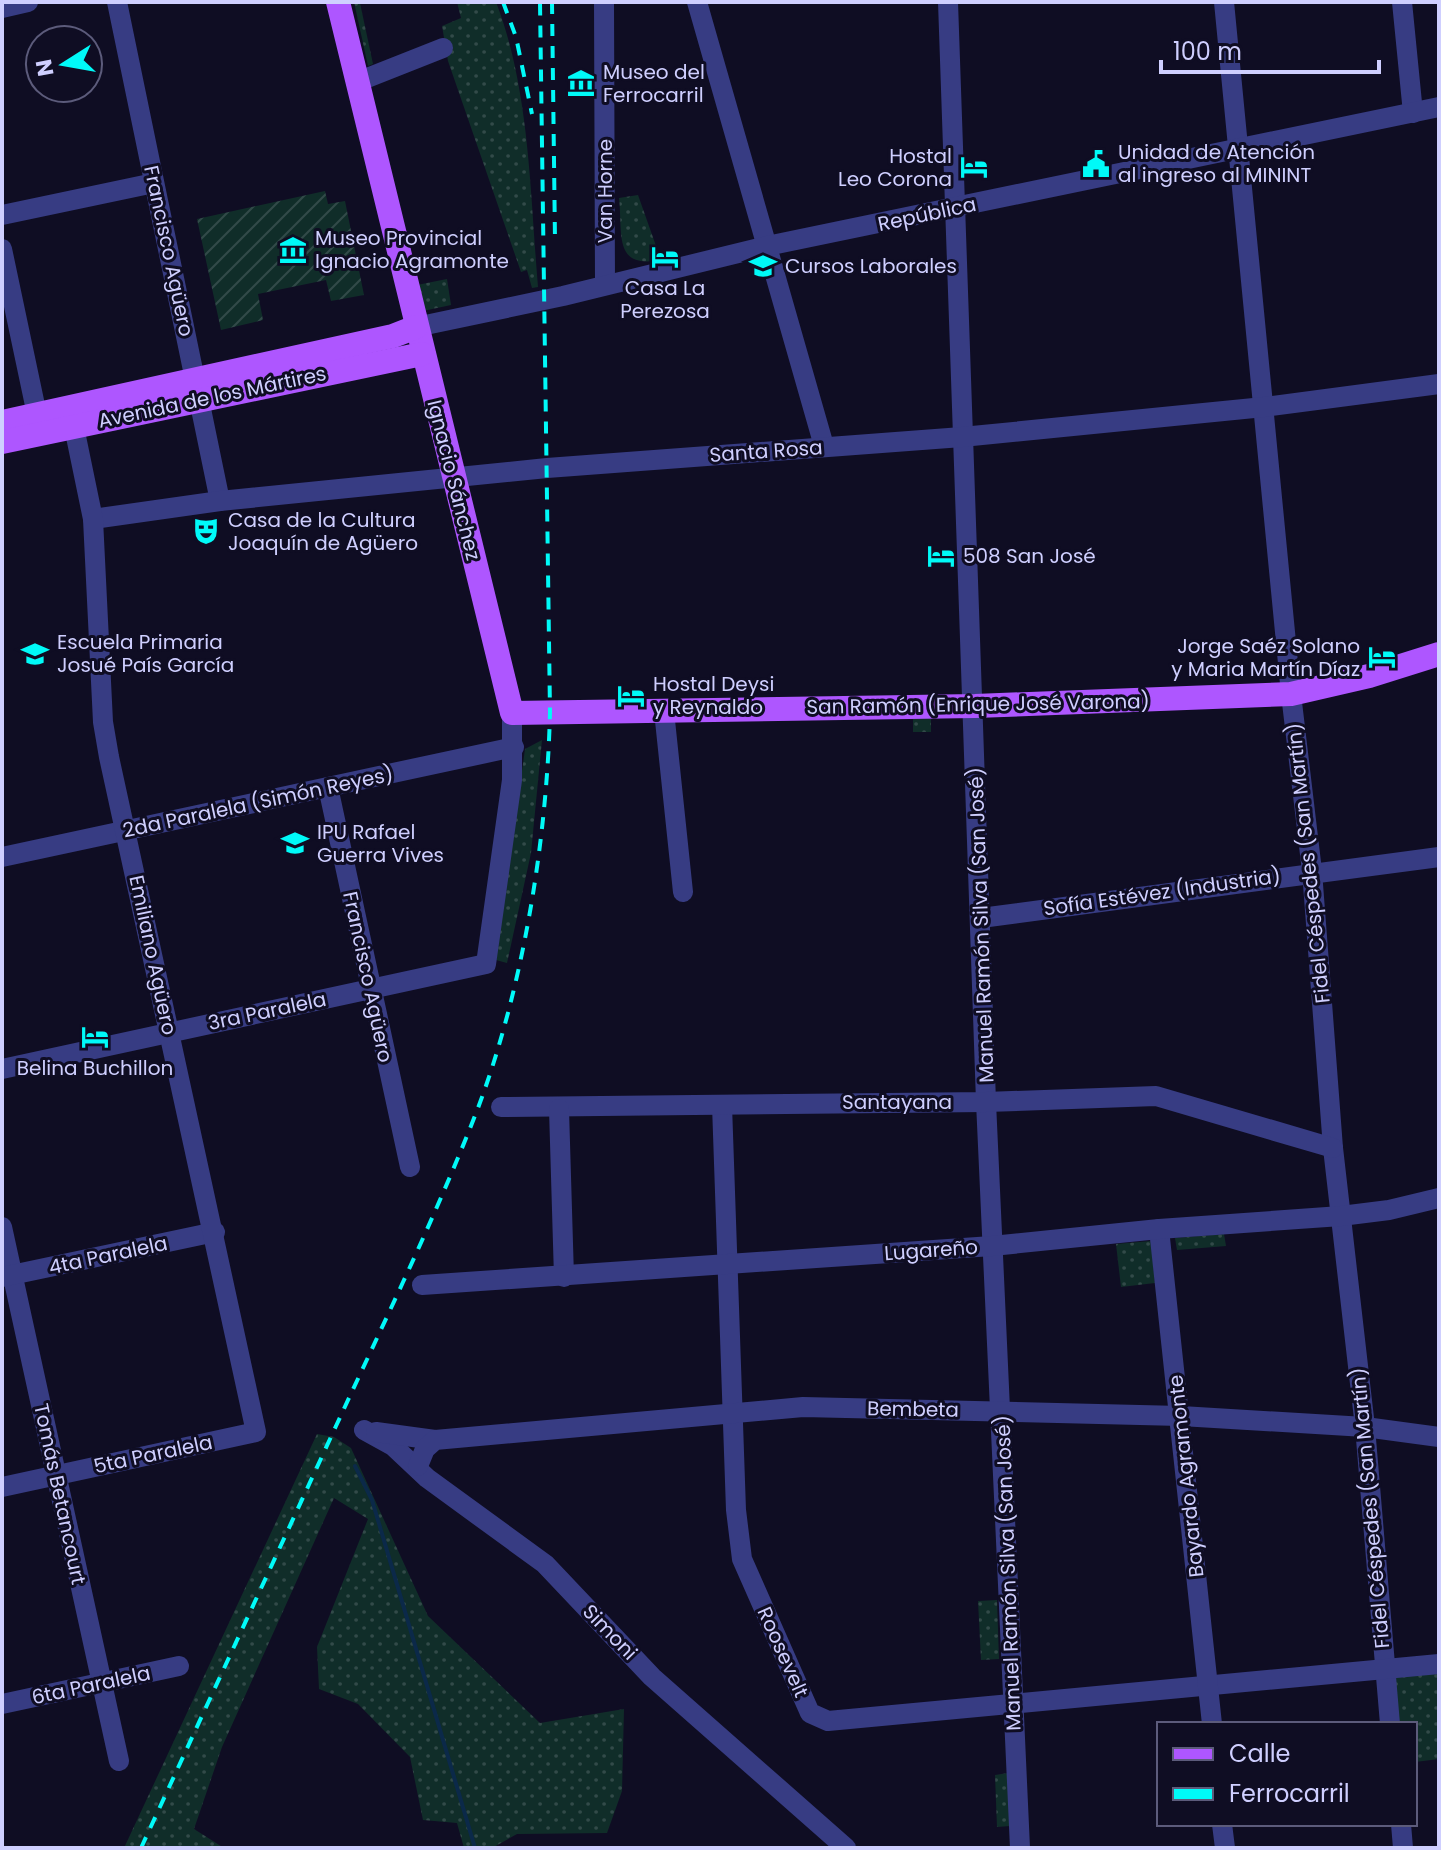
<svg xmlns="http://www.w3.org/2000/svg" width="1441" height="1850" viewBox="0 0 1441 1850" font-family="Poppins,sans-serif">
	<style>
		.grass { fill: url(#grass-dots) }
		.garden { fill: url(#garden-furrows) }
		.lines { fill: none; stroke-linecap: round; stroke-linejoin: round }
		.stream { stroke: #0b2949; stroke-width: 4 }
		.minor { stroke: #373c83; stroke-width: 20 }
		.major { stroke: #ae56ff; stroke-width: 24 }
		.rail { stroke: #00faf8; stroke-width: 4; stroke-dasharray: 12 10; stroke-linecap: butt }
		.labels { text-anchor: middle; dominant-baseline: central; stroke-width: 6; stroke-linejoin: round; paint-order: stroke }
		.poi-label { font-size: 20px; fill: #cfcfff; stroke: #0f0d23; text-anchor: start }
		.street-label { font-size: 20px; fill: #cfcfff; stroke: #0f0d23 }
	</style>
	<defs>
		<pattern id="grass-dots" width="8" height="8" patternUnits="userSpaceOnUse" patternTransform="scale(2)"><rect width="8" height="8" fill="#102d29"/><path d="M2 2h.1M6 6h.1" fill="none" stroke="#324a49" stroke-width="1.8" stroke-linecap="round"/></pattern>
		<pattern id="garden-furrows" width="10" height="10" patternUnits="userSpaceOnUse" patternTransform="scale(2)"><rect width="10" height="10" fill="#102d29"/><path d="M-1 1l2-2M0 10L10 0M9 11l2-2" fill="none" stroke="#324a49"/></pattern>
	</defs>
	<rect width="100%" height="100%" fill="#0f0d23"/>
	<!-- grass -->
	<g class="grass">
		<polygon points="354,2 360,3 373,64 368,66"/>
		<path d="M 457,2 L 496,2 C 530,90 530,194 538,287 L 532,288 L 527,270 L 521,272 L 448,61 L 442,26 L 461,18 Z"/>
		<path d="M 638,195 L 661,260 C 613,269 623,235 619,198 Z"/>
		<polygon points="447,279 451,305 423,311 417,285"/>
		<rect x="913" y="716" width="18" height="16"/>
		<polygon points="542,740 531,853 507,963 496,960 525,749"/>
		<polygon points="1224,1234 1226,1246 1177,1250 1175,1238"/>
		<polygon points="1151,1241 1155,1283 1121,1287 1116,1244"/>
		<polygon points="317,1434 334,1437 351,1448 428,1616 540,1723 624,1709 622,1791 607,1833 517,1834 492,1848 464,1848 457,1823 423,1820 410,1757 358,1704 319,1689 317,1647 368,1519 334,1498 222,1747 194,1829 224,1848 124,1848"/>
		<polygon points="997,1600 999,1659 981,1660 978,1601"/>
		<polygon points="1439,1672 1439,1759 1415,1762 1415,1724 1398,1724 1393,1677"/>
		<polygon points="1008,1773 1010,1826 997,1827 995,1775"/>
	</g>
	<!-- garden -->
	<polygon class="garden" points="325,191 328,204 345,201 364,295 331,301 326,280 258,294 263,320 221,330 197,219"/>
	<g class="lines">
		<!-- stream -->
		<polyline class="stream" points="355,1466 372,1500 475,1848"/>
		<!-- minor -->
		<g class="minor">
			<polyline points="117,2 220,501"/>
			<polyline points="604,2 605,285"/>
			<polyline points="697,2 824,446"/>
			<polyline points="948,2 986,1102 1020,1848"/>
			<polyline points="1224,2 1291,694 1312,871 1333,1148 1365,1427 1390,1724"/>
			<polyline points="1402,2 1413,113"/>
			<polyline points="2,8 28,2"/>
			<polyline points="357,82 443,48"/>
			<polyline points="2,215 154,183"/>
			<polyline points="2,249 40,429"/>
			<polyline points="416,327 563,296 767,246 1439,107"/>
			<polyline points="93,519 220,501 547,468 962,437 1264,407 1439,384"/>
			<polyline points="664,711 683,892"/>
			<polyline points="328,787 410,1167"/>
			<polyline points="2,857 514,747"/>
			<polyline points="981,918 1439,857"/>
			<polyline points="2,1069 486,964 512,780 512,713"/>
			<polyline points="722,1105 736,1510 742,1559 810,1713 828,1721 1439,1664"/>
			<polyline points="501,1107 986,1102 1156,1096 1333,1148"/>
			<polyline points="559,1109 564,1277"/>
			<polyline points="2,1227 119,1761"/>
			<polyline points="1159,1229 1212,1724"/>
			<polyline points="2,1277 215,1232"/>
			<polyline points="422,1285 992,1246 1159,1229 1341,1216 1389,1210 1439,1198"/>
			<polyline points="364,1430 393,1446 427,1478 545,1564 652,1677 846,1848"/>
			<polyline points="376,1432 435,1440"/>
			<polyline points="418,1466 425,1449 435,1440 803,1407 1181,1416 1365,1427 1439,1437"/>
			<polyline points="2,1487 256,1432 109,757 103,722 93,519 74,427"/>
			<polyline points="2,1704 179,1666"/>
			<polyline points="1222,1824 1225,1848"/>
			<polyline points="1401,1824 1403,1848"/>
		</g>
		<!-- major -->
		<g class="major">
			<polyline points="338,2 512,713 975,706 1291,694 1369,676 1439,654"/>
			<polyline points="2,422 393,336 416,327"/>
			<polyline points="2,442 422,354"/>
		</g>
		<!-- rail -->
		<g class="rail">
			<polyline points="503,2 516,37 532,114"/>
			<polyline points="552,2 555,240"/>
			<path d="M 141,1848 C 206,1707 271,1567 336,1426 C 384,1322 437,1214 478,1108 C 523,988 547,840 550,712 L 540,2"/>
		</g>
	</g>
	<!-- icons -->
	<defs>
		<g id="museum-bare" transform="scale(2.16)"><path d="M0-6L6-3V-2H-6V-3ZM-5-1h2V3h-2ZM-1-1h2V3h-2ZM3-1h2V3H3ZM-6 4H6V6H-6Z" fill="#00faf8" stroke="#0f0d23" stroke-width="2.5" paint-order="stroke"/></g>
		<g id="civic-bare" transform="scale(2.16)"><path d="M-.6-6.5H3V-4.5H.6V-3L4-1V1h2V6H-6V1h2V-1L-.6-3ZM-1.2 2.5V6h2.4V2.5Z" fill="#00faf8" stroke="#0f0d23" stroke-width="2.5" paint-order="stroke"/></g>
		<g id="hotel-bare" transform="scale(2.16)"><path d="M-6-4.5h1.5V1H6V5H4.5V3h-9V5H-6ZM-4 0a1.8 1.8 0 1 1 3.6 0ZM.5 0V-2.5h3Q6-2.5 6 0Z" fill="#00faf8" stroke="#0f0d23" stroke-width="2.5" paint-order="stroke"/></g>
		<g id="university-bare" transform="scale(2.16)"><path d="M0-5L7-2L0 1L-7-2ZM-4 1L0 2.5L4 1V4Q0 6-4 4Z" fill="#00faf8" stroke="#0f0d23" stroke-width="2.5" paint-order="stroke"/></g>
		<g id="theatre-bare" transform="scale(2.16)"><path d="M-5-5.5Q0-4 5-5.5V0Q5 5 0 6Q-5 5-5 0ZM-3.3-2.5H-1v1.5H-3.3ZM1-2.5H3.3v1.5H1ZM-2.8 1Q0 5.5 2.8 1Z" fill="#00faf8" stroke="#0f0d23" stroke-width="2.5" paint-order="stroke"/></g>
		<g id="school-bare" transform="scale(2.16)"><path d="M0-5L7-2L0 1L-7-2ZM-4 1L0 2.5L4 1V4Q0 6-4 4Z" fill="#00faf8" stroke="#0f0d23" stroke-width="2.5" paint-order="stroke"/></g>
	</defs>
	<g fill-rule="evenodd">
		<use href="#museum-bare" x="581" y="83"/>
		<use href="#civic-bare" x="1096" y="164"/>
		<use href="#hotel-bare" x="974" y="167"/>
		<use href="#museum-bare" x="293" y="250"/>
		<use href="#hotel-bare" x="665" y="257"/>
		<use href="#university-bare" x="763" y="266"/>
		<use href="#theatre-bare" x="206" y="531"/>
		<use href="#hotel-bare" x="941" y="556"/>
		<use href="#school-bare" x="35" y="654"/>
		<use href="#hotel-bare" x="1382" y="657"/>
		<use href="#hotel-bare" x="631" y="696"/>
		<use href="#school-bare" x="295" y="843"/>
		<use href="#hotel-bare" x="95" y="1037"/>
	</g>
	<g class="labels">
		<!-- poi labels -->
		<g class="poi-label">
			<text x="603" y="72">Museo del<tspan x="603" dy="23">Ferrocarril</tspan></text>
			<text x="1118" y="152">Unidad de Atención<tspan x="1118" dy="23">al ingreso al MININT</tspan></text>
			<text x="952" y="156" text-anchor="end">Hostal<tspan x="952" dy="23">Leo Corona</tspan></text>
			<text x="315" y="238">Museo Provincial<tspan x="315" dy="23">Ignacio Agramonte</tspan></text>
			<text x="785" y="266">Cursos Laborales</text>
			<text x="665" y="288" text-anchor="middle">Casa La<tspan x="665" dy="23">Perezosa</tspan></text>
			<text x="228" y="520">Casa de la Cultura<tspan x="228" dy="23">Joaquín de Agüero</tspan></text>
			<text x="963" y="556">508 San José</text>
			<text x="57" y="642">Escuela Primaria<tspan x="57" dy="23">Josué País García</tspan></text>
			<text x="1360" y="646" text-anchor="end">Jorge Saéz Solano<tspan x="1360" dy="23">y Maria Martín Díaz</tspan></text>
			<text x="653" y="684">Hostal Deysi<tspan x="653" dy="23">y Reynaldo</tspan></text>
			<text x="317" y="832">IPU Rafael<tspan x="317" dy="23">Guerra Vives</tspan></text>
			<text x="95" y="1068" text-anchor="middle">Belina Buchillon</text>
		</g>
		<!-- street labels -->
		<g class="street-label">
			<text transform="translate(605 191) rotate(-90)">Van Horne</text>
			<text transform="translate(927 214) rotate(-12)">República</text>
			<text transform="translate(169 251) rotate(78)">Francisco Agüero</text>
			<text transform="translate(212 397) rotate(-12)">Avenida de los Mártires</text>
			<text transform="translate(766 451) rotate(-4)">Santa Rosa</text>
			<text transform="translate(454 480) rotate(76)">Ignacio Sánchez</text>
			<text transform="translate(978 704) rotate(-1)">San Ramón (Enrique José Varona)</text>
			<text transform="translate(258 802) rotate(-12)">2da Paralela (Simón Reyes)</text>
			<text transform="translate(1308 863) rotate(-96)">Fidel Céspedes (San Martín)</text>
			<text transform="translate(1162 892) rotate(-8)">Sofía Estévez (Industria)</text>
			<text transform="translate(981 925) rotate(-92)">Manuel Ramón Silva (San José)</text>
			<text transform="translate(153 955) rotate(78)">Emiliano Agüero</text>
			<text transform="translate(368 977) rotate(78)">Francisco Agüero</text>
			<text transform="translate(267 1011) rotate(-12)">3ra Paralela</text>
			<text x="897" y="1102">Santayana</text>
			<text transform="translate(931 1250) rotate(-4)">Lugareño</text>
			<text transform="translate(108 1255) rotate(-12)">4ta Paralela</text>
			<text transform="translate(913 1409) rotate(1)">Bembeta</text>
			<text transform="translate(153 1454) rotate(-12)">5ta Paralela</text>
			<text transform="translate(1186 1476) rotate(-96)">Bayardo Agramonte</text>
			<text transform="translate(60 1494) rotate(78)">Tomás Betancourt</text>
			<text transform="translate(1370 1508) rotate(-95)">Fidel Céspedes (San Martín)</text>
			<text transform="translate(1008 1573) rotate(-92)">Manuel Ramón Silva (San José)</text>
			<text transform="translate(610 1632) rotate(46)">Simoni</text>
			<text transform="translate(783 1652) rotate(66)">Roosevelt</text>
			<text transform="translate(91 1685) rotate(-12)">6ta Paralela</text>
		</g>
	</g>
	<!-- border -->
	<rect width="1441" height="1850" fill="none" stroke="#cfcfff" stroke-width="8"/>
	<!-- legend -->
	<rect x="1157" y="1722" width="260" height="104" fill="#0f0d23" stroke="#5c5b7b" stroke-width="2"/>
	<rect x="1173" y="1748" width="40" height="12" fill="#ae56ff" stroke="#5c5b7b" stroke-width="2"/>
	<text x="1229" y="1762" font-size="24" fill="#cfcfff">Calle</text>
	<rect x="1173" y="1788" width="40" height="12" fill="#00faf8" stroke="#5c5b7b" stroke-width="2"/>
	<text x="1229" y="1802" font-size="24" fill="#cfcfff">Ferrocarril</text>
	<!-- north arrow -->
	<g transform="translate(64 64) rotate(259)"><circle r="38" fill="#0f0d23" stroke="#5c5b7b" stroke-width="2"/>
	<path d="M0-6L14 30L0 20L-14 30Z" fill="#00faf8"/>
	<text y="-12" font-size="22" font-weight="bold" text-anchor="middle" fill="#cfcfff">N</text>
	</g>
	<!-- scale -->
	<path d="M1161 60v12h218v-12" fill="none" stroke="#cfcfff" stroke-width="4"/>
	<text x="1173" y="60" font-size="24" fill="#cfcfff" stroke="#0f0d23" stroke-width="6" paint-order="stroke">100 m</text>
</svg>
